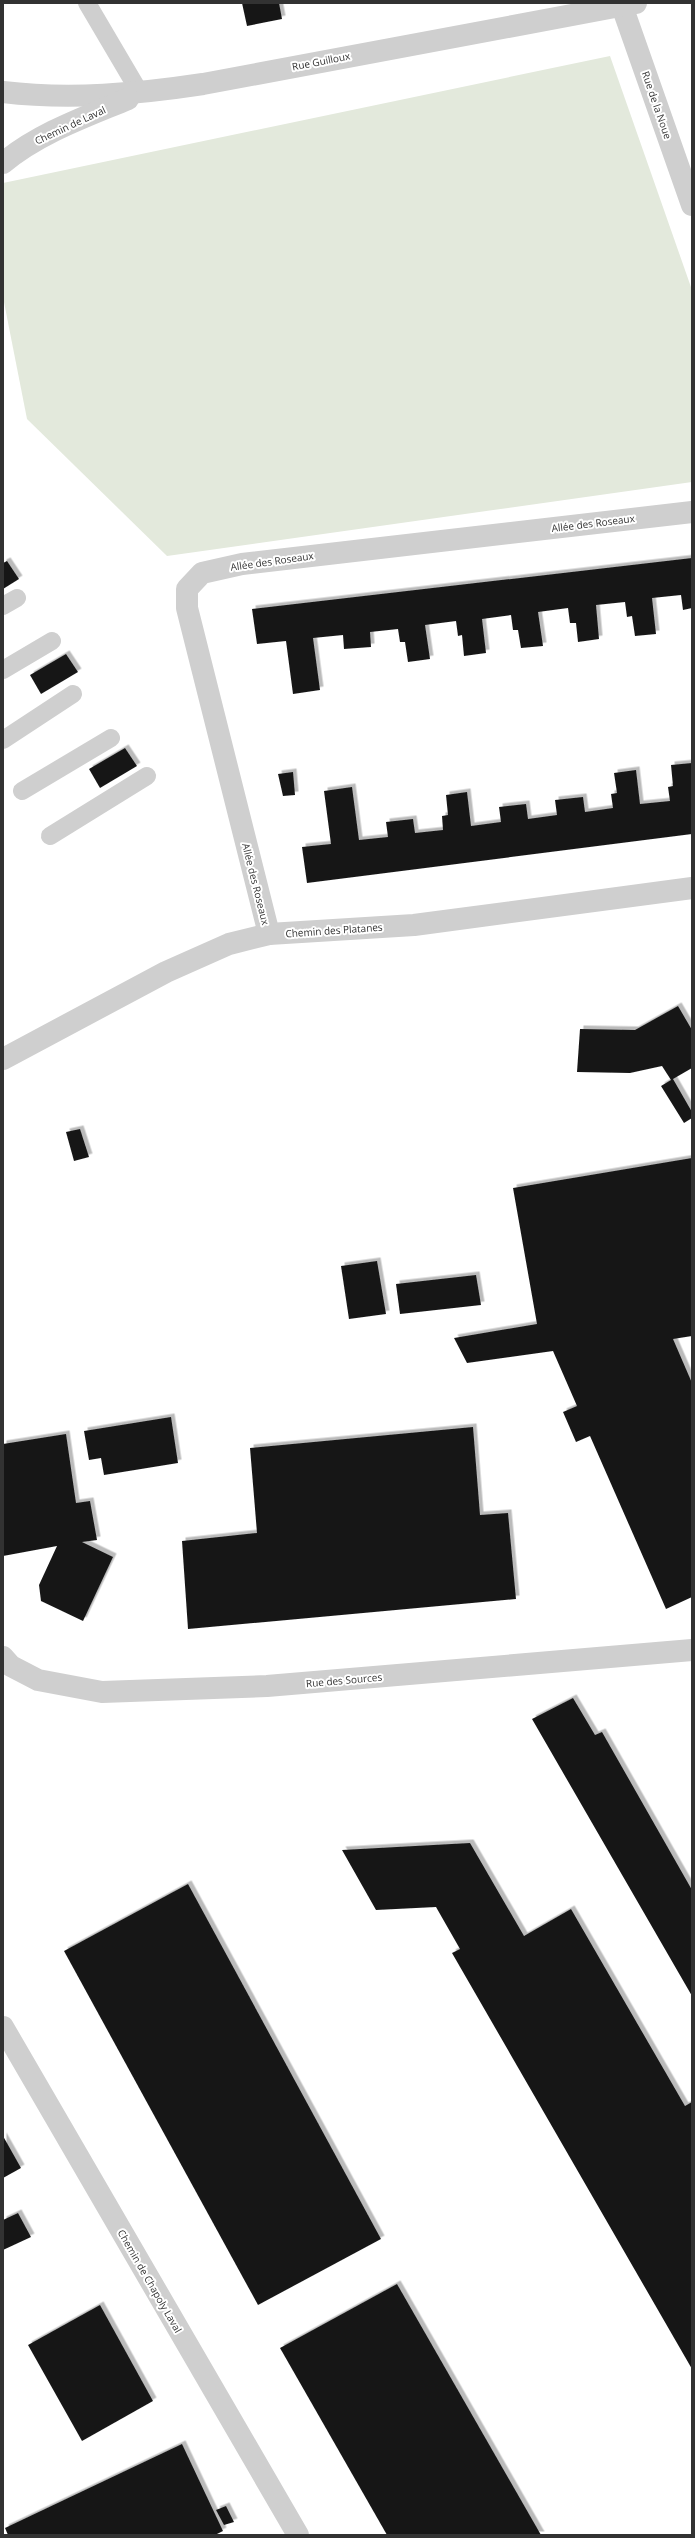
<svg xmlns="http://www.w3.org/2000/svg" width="695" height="2538" viewBox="0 0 695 2538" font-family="'Open Sans',sans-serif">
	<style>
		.green { fill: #e3e9dc }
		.building { fill: #191919; filter: url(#shadow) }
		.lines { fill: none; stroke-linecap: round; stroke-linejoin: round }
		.service { stroke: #cfcfcf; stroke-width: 18 }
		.minor { stroke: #cfcfcf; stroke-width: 22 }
		.labels { text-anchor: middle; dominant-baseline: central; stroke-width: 4; stroke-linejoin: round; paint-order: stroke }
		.street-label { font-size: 10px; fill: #323232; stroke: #fff }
	</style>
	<defs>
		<filter id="shadow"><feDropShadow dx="3.5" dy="-3.5" stdDeviation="0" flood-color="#0004"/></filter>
	</defs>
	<rect width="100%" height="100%" fill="#fff"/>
	<!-- green -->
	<polygon class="green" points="610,56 692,290 692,482 167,556 27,419 3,297 3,183"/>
	<!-- building -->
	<g class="building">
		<polygon points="242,3 279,3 282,19 247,26"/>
		<polygon points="692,558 692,608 683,610 681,595 652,598 656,634 635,636 632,616 627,617 625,602 596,605 599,639 578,642 576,623 570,623 568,608 538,612 543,646 521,648 518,630 513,630 511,615 482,619 486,653 464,656 462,635 458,636 456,621 425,625 430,659 408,662 405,642 400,642 398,629 370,632 371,647 344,649 343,635 313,638 320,690 293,694 286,641 257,644 252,609"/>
		<polygon points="7,561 19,579 3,589 3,563"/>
		<polygon points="66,654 78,672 41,694 30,675"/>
		<polygon points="125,748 137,766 100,788 89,769"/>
		<polygon points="692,763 692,834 307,883 302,847 331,844 324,791 352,787 359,840 388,837 386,822 413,819 415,833 443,830 442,816 448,815 446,795 467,792 471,826 501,822 499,807 526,804 528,819 557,815 555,800 583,797 585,812 613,808 611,794 617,793 614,773 636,770 640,804 670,801 668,787 673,786 671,765"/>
		<polygon points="293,772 295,795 283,796 278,774"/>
		<polygon points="678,1006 692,1030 692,1068 673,1079 692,1112 692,1118 684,1123 661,1086 671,1080 662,1066 630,1073 577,1072 580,1029 635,1030"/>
		<polygon points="80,1129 89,1157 74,1161 66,1132"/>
		<polygon points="692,1158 692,1336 673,1339 692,1383 692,1597 666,1609 590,1436 576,1442 563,1412 577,1406 553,1351 467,1363 454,1338 537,1324 513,1188"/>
		<polygon points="377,1261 386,1314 349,1319 341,1266"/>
		<polygon points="476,1275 481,1305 400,1314 396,1284"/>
		<polygon points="171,1417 178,1463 104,1475 101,1458 89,1460 84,1431"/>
		<polygon points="473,1427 480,1515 508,1513 516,1599 188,1629 182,1541 257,1533 250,1448"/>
		<polygon points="66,1434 76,1503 90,1501 97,1540 82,1542 113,1557 83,1621 41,1601 39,1585 57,1546 3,1556 3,1444"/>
		<polygon points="573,1698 595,1735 602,1732 692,1890 692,1996 532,1719"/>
		<polygon points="470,1843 524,1936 571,1909 685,2106 692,2102 692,2369 452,1953 460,1949 436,1907 376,1910 342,1850"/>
		<polygon points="188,1884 381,2239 258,2305 64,1951"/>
		<polygon points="3,2136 21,2168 3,2178"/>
		<polygon points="18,2213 31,2237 3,2250 3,2220"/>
		<polygon points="397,2284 541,2535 387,2535 280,2348"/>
		<polygon points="100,2305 153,2401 82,2441 28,2345"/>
		<polygon points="182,2444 223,2531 215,2535 8,2535 5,2528"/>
		<polygon points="226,2506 234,2522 224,2525 216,2510"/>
	</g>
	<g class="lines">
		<!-- service -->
		<g class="service">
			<polyline points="87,3 140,93"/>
			<polyline points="3,606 17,598"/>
			<polyline points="3,670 52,641"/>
			<polyline points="3,740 73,694"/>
			<polyline points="22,791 111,738"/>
			<polyline points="50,836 147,776"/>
		</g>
		<!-- minor -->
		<g class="minor">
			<polyline points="622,6 692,205"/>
			<path d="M 3,92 C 70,100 137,94 203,84 L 636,3"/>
			<path d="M 3,163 C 39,133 85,117 128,99"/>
			<polyline points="269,934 187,608 187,589 202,573 242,564 692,512"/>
			<polyline points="3,1059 166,972 229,944 269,934 414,925 692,888"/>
			<polyline points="3,1657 11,1666 38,1680 102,1692 267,1686 692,1650"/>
			<polyline points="3,2027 298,2535"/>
		</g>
	</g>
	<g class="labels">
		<!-- street labels -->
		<g class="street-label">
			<text transform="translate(321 61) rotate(-11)">Rue Guilloux</text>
			<text transform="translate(657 105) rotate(71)">Rue de la Noue</text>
			<text transform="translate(70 125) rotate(-25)">Chemin de Laval</text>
			<text transform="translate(593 523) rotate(-7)">Allée des Roseaux</text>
			<text transform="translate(272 561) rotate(-8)">Allée des Roseaux</text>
			<text transform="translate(256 884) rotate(76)">Allée des Roseaux</text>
			<text transform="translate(334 930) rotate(-4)">Chemin des Platanes</text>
			<text transform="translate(344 1680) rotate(-5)">Rue des Sources</text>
			<text transform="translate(150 2281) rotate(60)">Chemin de Chapoly Laval</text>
		</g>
	</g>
	<!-- border -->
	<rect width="695" height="2538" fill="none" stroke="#323232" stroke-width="8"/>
</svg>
